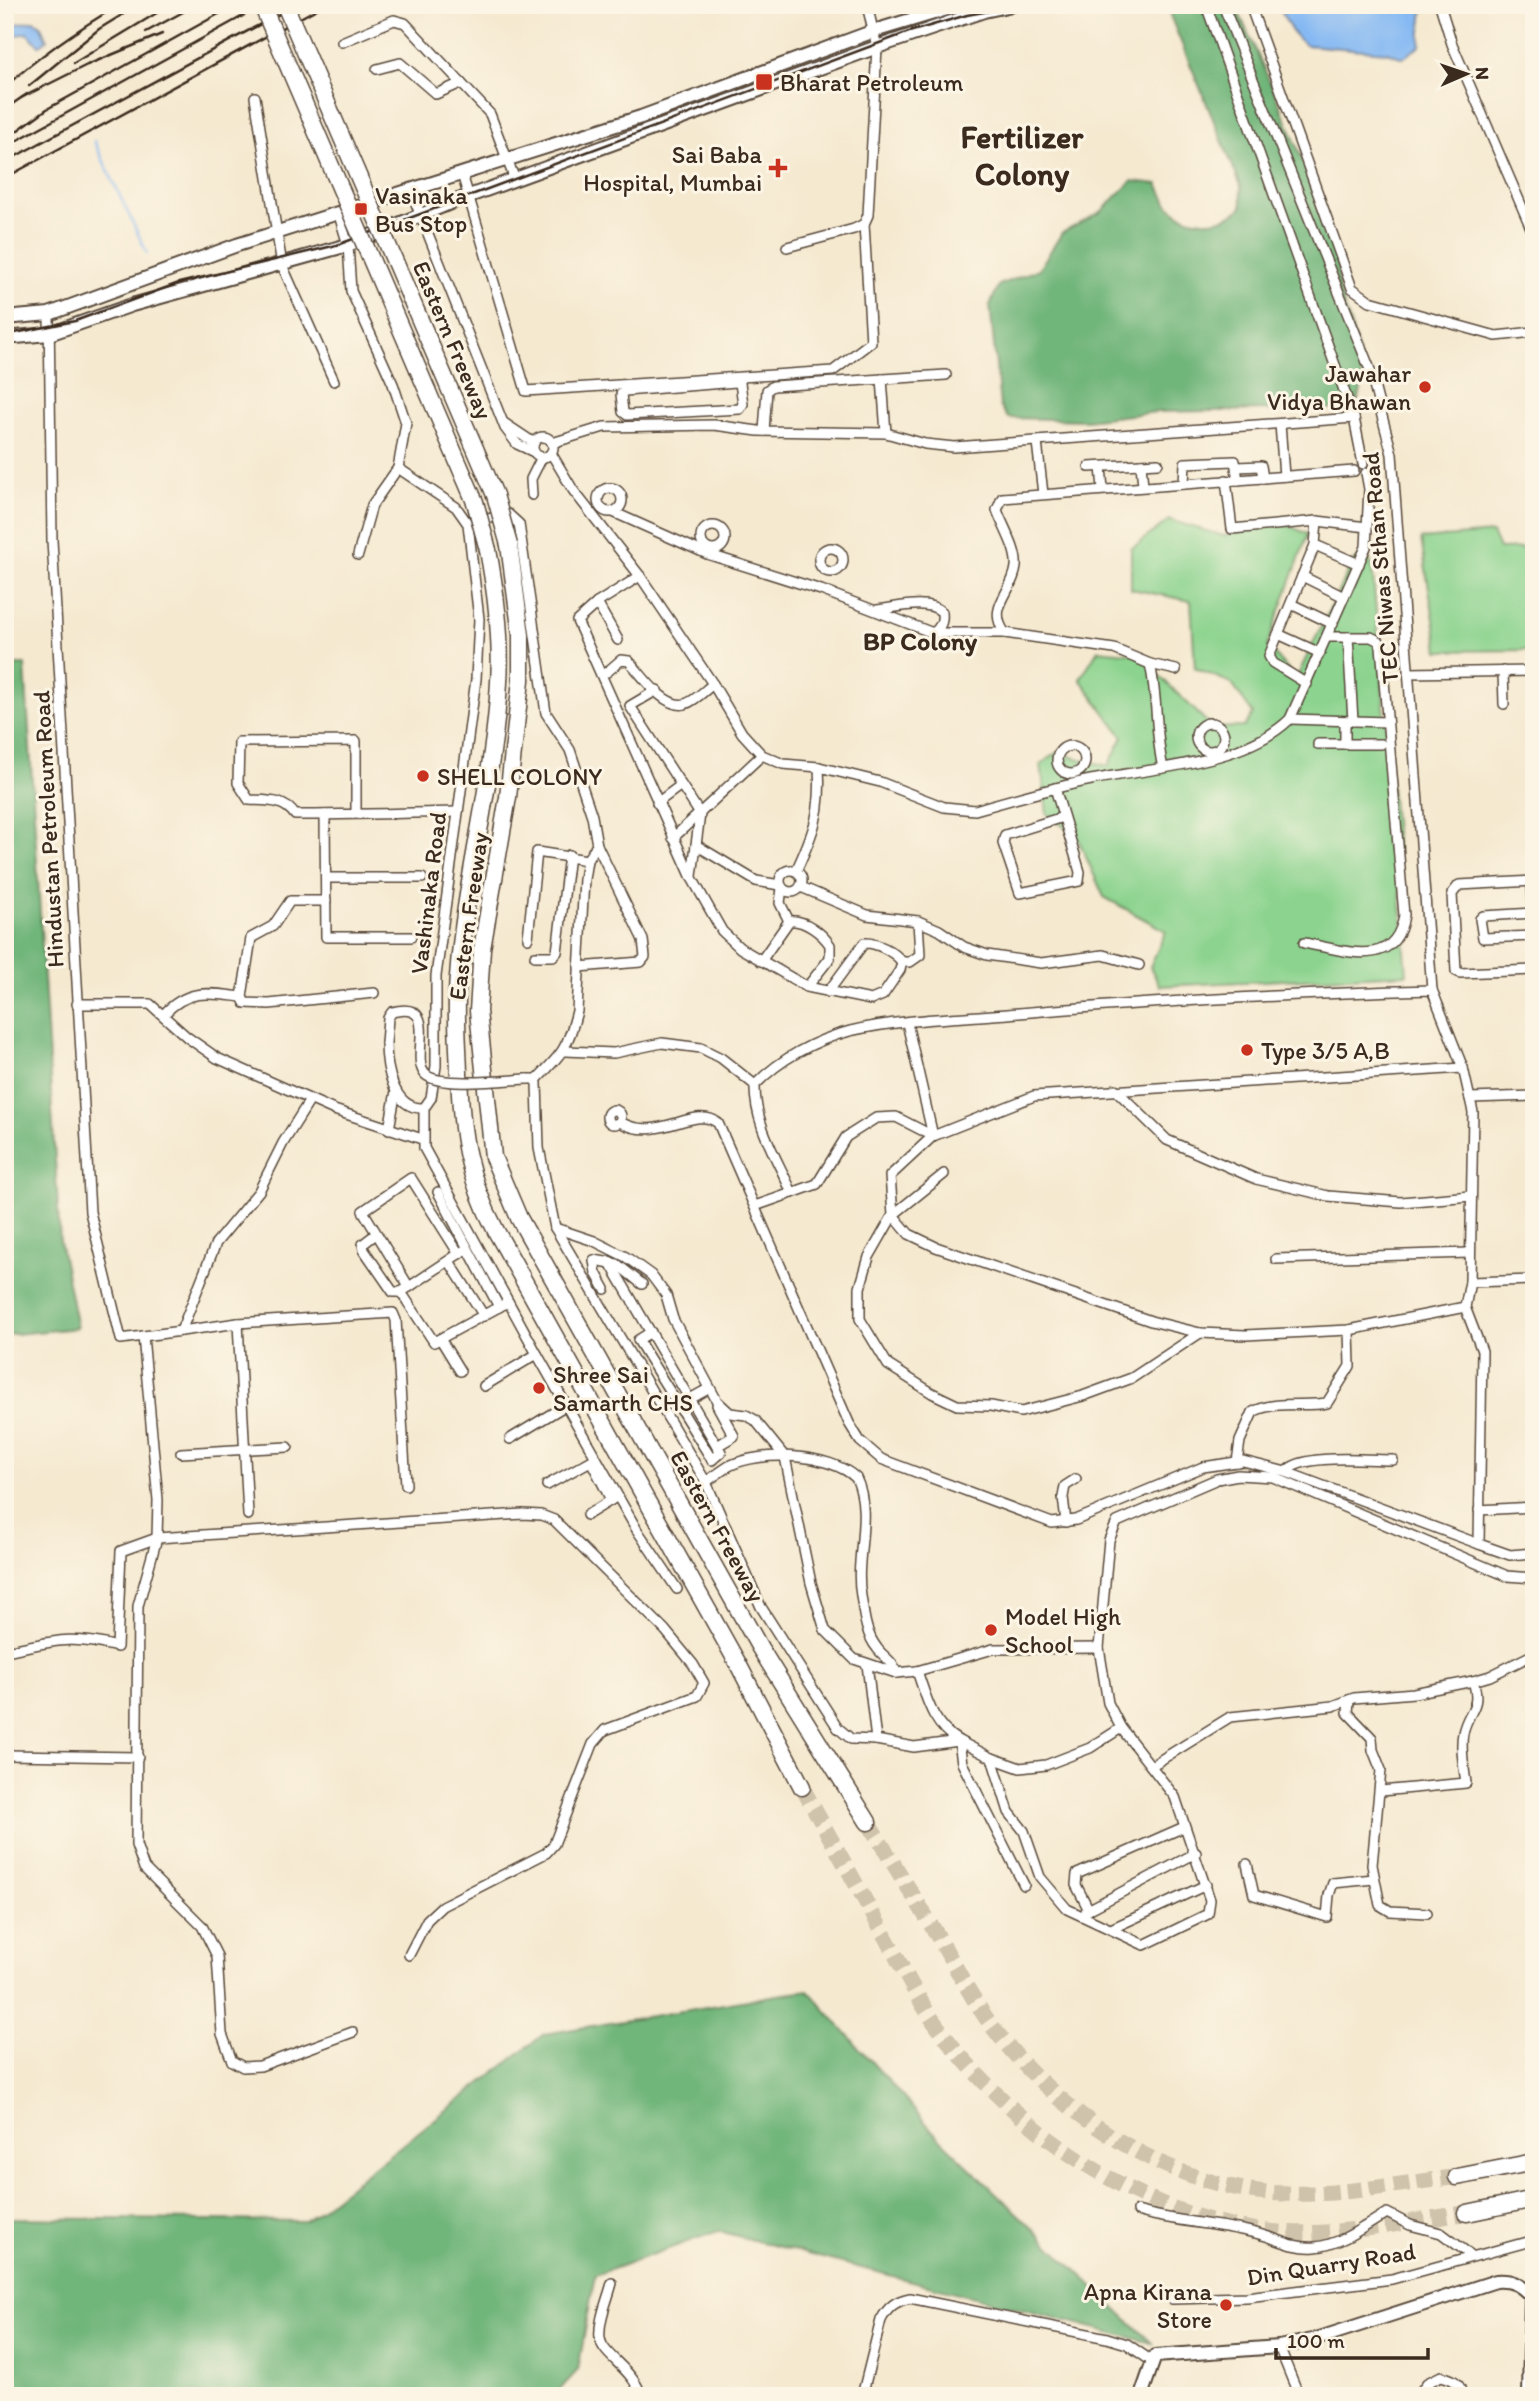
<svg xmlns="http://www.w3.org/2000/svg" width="1539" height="2401" viewBox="0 0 1539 2401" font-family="Itim,sans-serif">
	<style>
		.green { fill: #8bd38e; stroke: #637e56; stroke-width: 2 }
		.forest { fill: #70b579; stroke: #56704c; stroke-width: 2 }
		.water { fill: #86b9f3; stroke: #607288; stroke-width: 2 }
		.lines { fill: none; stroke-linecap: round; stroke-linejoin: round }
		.stream { stroke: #86b9f3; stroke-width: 2.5 }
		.highway-tunnel { stroke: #d0c3ac; stroke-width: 16; stroke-dasharray: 16 8; stroke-linecap: butt }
		.street-casing { stroke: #574739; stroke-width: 12 }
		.secondary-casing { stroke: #574739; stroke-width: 16 }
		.highway-casing { stroke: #574739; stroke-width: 19 }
		.street { stroke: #fff; stroke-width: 9 }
		.secondary { stroke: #fff; stroke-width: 12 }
		.highway { stroke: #fff; stroke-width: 16 }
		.rail { stroke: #3b2a1e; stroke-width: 2.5 }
		.street-bridge-casing { stroke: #574739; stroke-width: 12; stroke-linecap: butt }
		.highway-bridge-casing { stroke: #574739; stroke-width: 19; stroke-linecap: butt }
		.street-bridge { stroke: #fff; stroke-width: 9 }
		.highway-bridge { stroke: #fff; stroke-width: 16 }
		.poi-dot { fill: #c8321e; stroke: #fcf5e5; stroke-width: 2.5 }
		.labels { text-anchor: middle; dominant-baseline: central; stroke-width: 6; stroke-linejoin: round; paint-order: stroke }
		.poi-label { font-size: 24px; fill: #3b2a1e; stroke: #fcf5e5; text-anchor: start }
		.street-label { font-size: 24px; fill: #3b2a1e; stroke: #fcf5e5 }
		.neighbourhood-label { font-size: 26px; font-weight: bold; fill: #3b2a1e; stroke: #fcf5e5 }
		.district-label { font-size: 32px; font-weight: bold; fill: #3b2a1e; stroke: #fcf5e5 }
	</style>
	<rect width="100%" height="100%" fill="#fcf5e5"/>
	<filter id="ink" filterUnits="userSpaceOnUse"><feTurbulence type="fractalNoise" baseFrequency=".0143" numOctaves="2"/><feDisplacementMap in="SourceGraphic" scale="14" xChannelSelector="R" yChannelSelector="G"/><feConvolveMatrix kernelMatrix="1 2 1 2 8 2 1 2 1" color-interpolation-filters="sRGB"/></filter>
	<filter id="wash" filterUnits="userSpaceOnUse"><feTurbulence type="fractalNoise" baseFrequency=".00686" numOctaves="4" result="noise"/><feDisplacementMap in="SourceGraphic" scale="28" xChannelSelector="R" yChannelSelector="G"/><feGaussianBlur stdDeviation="1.57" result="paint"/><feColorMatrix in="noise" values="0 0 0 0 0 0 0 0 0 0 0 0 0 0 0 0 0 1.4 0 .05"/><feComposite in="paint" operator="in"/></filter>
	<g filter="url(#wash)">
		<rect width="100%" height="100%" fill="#f5e9d0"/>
		<!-- green -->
		<g class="green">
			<polygon points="1271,518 1308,534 1267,646 1296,679 1352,563 1364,553 1372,565 1407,974 1160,986 1150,967 1166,931 1104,897 1077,837 1047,814 1041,764 1057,753 1108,766 1123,737 1080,679 1098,650 1137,654 1213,728 1244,727 1253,714 1231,683 1195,668 1191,601 1131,589 1131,549 1169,520 1224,536"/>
			<polygon points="1492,533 1499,549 1534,548 1534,650 1439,651 1421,539"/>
		</g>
		<!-- forest -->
		<g class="forest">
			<path d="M 1175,5 L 1235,5 C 1274,89 1310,170 1336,258 C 1339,270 1337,283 1341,295 C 1348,322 1373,378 1356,403 L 1332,409 L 1157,412 L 1086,420 L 1008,418 L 1000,406 L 990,305 L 999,285 L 1039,269 L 1062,233 L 1101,212 L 1132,181 L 1158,184 C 1161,190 1164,198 1168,204 C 1186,226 1223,226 1242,207 L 1241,186 L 1171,18 L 1171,7 Z"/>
			<polygon points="5,665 25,665 60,1241 77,1328 5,1335"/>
			<polygon points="808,1990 939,2138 1152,2343 718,2231 595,2275 578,2370 554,2396 5,2396 5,2218 305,2221 544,2034"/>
		</g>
		<!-- water -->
		<g class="water">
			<path d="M 1277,5 L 1423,5 L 1420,46 L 1403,58 L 1387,52 L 1306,45 C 1289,34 1288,21 1277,5 Z"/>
			<polygon points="33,21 40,24 47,40 39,46 28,33 5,37 5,26"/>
		</g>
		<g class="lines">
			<!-- stream -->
			<polyline class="stream" points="94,141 147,253"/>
		</g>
	</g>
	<g filter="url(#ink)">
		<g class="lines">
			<!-- highway-tunnel -->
			<g class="highway-tunnel">
				<path d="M 802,1787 C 830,1838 859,1889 887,1940 C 902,1966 915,1994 932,2019 C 1013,2135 1168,2240 1315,2233 C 1365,2231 1417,2220 1467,2213"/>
				<path d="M 868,1822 C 892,1862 917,1901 940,1940 C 960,1974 977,2009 1002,2039 C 1064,2116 1163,2181 1262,2192 C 1326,2199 1394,2184 1457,2177"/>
			</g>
			<!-- street casing -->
			<g class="street-casing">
				<g id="street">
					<polyline points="1206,5 1354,418 1363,464"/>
					<polyline points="1223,5 1369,367 1392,454 1432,990"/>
					<polyline points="1250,5 1352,288 1370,301 1496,336 1534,332"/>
					<polyline points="1440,5 1452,44 1534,235"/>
					<polyline points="342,42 394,20 405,23 490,114 515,180"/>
					<polyline points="377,69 400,63 436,94 461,83"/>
					<polyline points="255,97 282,265 334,381"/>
					<polyline points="462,174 526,391 833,371 871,342 864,224"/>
					<polyline points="411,191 505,428 517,444 534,452"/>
					<path d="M 339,215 L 348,245 L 351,291 L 393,384 L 406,423 L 398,468 L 456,507 L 468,524 L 479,619 L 476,679 L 436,976 L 436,1066 L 431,1098 L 424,1108 C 393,1110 386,1067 386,1043"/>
					<polyline points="787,247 854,229 864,224 868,215 877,47 867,5"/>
					<polyline points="49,314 52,540 90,1212 121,1339 181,1331 216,1243 259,1191 283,1143 310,1100"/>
					<polyline points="882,379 886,433"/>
					<polygon points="736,382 740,383 743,404 740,409 627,415 623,412 621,394 625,391"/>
					<polyline points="504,423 534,443"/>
					<polyline points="1280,424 1284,476"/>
					<polyline points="764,431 767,390 773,386 946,375"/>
					<circle cx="543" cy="447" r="10"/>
					<polyline points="1037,442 1043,494"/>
					<polyline points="552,443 604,427 714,425 758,431 886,433 925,444 954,447 1354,418"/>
					<path d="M 551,453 L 573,490 L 640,576 L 713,684 L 742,733 L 762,755 L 783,764 L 819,767 L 880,782 L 944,807 L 975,810 C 1013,799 1052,788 1091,780 C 1151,768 1244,764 1290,719 L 1366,547 L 1369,489 L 1366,473"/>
					<polyline points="1141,464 1143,486"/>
					<polyline points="1089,467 1158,463"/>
					<polyline points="1101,467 1103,489"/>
					<polyline points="1237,467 1261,466 1263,478"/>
					<polyline points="1226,480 1232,529 1317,521 1315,545 1269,656 1273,663 1307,684"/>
					<polyline points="1184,484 1185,463 1235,461 1238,480"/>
					<circle cx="610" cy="500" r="12"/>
					<polyline points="532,495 531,479 542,457"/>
					<path d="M 613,512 L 707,554 L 821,590 L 933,633 L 1005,633 L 1114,649 L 1150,664 C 1158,699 1155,734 1163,768"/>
					<path d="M 479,521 L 508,514 L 519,524 L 546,713 L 570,750 L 592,816 L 597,845 L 587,860 L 584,879 L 577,1011 C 568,1048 562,1054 536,1080"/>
					<polyline points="1317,521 1367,527"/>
					<circle cx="713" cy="538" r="12"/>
					<polyline points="1315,545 1359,564"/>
					<circle cx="831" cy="560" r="12"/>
					<polyline points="358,555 372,505 398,468"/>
					<polyline points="1302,576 1344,597"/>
					<path d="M 597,603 L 577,621 L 692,878 L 722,931 L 740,948 L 807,987 L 871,1000 L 883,995 L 900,970 L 902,962 C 895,952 876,942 864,943 L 828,992"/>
					<polyline points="1291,604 1333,624"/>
					<path d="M 877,610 C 896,608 927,598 942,612 C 943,622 941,627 933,633"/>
					<path d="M 1005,633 C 986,607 1013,593 1016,567 C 1018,550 1003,527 997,510 L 1002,498 L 1354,471"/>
					<polyline points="1278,634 1320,653"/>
					<polyline points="1348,637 1353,721"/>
					<polyline points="618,640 597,603 640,576"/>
					<polyline points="1150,664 1176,670"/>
					<polyline points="1503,671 1504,704"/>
					<path d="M 607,672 L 621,660 L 629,661 C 642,675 664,709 685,704 C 695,701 705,690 713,684"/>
					<polyline points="1408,673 1534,671"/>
					<polyline points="657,690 630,706 700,814 692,876"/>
					<polyline points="1290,719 1387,722"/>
					<polyline points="1345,721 1345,744"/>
					<circle cx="1210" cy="737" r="14"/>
					<polyline points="1318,744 1381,744"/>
					<circle cx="1071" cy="760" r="14"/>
					<polyline points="1055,788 1080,872 1079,881 1020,893 1003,843 1005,835 1063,817"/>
					<polyline points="657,803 681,785"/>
					<path d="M 356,814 L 356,741 L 239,742 L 238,783 L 249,800 C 268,801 284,799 295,815 C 349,815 403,813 457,812"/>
					<polyline points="325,815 326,937 411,937"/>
					<polyline points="673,838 762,755"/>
					<polyline points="696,845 756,881 780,885"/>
					<circle cx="791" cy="881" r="11"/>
					<path d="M 796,871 C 814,832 822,811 819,767"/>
					<polyline points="326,878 422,878"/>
					<polyline points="1532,881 1534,928"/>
					<polyline points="1534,881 1459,885 1452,894 1456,971 1460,973 1534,970"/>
					<polyline points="801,887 867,915 918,921 939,930 964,947 987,955 1041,963 1103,955 1139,965"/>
					<polyline points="782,888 780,903 789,921"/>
					<polyline points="1534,913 1483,916 1480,919 1483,938 1534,936"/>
					<polyline points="528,938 537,852 587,860"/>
					<path d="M 1304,943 C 1344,950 1396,971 1404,915 L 1381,646 L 1379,641 L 1371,637 L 1327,637"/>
					<polyline points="535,956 553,956 557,952 569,855"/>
					<path d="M 761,961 L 789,921 C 804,919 822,933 830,945 L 830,958 L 807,987"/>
					<polyline points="902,962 910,962 920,955 918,921"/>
					<polyline points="579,967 641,962 645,957 643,940 597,845"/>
					<polyline points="242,997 245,1003 269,1004 374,993"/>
					<polyline points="77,1004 150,1004 187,1037 217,1058 334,1110 422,1139"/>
					<path d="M 164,1014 C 188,988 210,993 242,997 L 251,938 L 273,926 L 290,901 L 326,901"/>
					<polyline points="907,1023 933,1136"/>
					<polyline points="565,1051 614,1053 662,1043 701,1048 721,1058 755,1085"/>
					<polyline points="527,1079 534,1079 537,1083 539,1148 555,1228 706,1482 761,1607 838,1728 851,1739 876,1740"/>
					<polyline points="1115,1089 1167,1140 1256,1179 1328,1196 1401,1202 1471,1196"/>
					<polyline points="1470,1098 1534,1096"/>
					<polyline points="424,1108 424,1148 537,1354 637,1530 677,1589"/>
					<circle cx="614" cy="1117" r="7"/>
					<path d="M 620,1122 C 658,1144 694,1104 718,1123 L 849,1423 L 860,1441 L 881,1459 L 1052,1523 L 1076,1520 L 1203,1467 L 1243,1461 L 1286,1472 L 1479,1544"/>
					<polyline points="389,1129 396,1091"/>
					<polyline points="944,1174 893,1215 909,1234 936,1247 1151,1321 1200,1333 1246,1335 1349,1330 1465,1307"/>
					<polyline points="438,1192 499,1307"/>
					<polyline points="792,1193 817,1184 846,1137 876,1118 896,1117 933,1136"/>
					<path d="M 755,1206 L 792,1193 C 777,1158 754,1124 755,1085 C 780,1059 815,1040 850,1031 C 905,1018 964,1018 1019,1013 C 1157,1001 1294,994 1432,990 L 1463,1068 L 1473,1112 L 1470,1282 L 1465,1307 L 1482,1351 L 1479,1544 L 1510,1555 L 1534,1553"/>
					<polyline points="555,1228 594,1241 626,1257 651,1275 666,1295 673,1319 717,1401 730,1413 746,1415 755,1420 785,1457 811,1583 825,1630 854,1659 896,1673 917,1671 993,1649 1099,1648"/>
					<polyline points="376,1234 363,1244 364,1250 393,1292 401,1292"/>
					<polyline points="459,1254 411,1178 363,1211 409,1287 401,1292 434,1342 508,1302"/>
					<polyline points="1276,1259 1469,1253"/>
					<polyline points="449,1261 484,1316"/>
					<polyline points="609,1261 717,1446 721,1452 712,1460 638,1340 651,1332"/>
					<polyline points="1470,1282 1534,1280"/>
					<polyline points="409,1287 463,1251"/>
					<polyline points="605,1289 596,1273 594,1260 617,1264 642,1284"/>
					<polyline points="238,1323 248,1515"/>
					<polyline points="181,1331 238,1323 393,1313 396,1320 406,1485"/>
					<polyline points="1200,1333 1132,1378 1083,1396 1021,1412 991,1406 957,1405 932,1393 888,1365 860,1319 860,1288 869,1257 893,1215 890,1176 933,1136 1034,1096 1463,1068"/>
					<polyline points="143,1336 158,1500 157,1538 138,1606 136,1845 144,1868 202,1926 217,1956 222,2034 232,2061 243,2067 260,2066 353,2032"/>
					<polyline points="441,1340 460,1371"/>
					<polyline points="484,1386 537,1354"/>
					<polyline points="690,1399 708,1389"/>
					<polyline points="717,1405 734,1436 717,1446"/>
					<polyline points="510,1439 566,1405"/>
					<polyline points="181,1453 288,1447"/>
					<polyline points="591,1461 611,1500"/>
					<path d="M 1237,1462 L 1240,1441 L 1253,1412 C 1274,1400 1304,1407 1327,1403 L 1350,1366 L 1349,1330"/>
					<path d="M 1286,1472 C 1300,1453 1368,1460 1393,1460"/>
					<path d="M 706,1482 C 713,1477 721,1471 729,1466 C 760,1450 830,1453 856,1478 C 873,1513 854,1559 861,1596 C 864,1614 865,1633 877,1648 C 883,1657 894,1661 896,1673"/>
					<polyline points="547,1485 596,1458"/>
					<polyline points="1479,1510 1534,1507"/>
					<polyline points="587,1515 613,1499"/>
					<polyline points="1066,1522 1063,1497 1065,1486 1076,1479"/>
					<path d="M 5,1651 C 52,1642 69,1634 117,1647 L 121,1551 L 157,1538 L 523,1514 L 541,1515 L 554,1520 L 665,1630 L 693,1664 L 704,1683 L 697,1696 L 605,1730 L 593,1744 L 554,1844 L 546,1853 L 442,1906 L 427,1920 L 409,1955"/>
					<polyline points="867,1664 876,1740 914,1747 959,1741 992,1758 1020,1768 1046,1765 1090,1748 1121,1728"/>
					<path d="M 917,1671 C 927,1699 932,1725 959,1741 L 962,1763 L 1024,1885"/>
					<polyline points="1349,1700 1348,1713 1372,1738 1373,1750 1381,1770 1372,1865 1380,1905 1390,1911 1427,1913"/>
					<polyline points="5,1755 138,1757"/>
					<polyline points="992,1758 1009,1812 1024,1831 1040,1877 1067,1909 1144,1945 1208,1914 1210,1900 1175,1797 1121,1728 1108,1703 1099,1648 1109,1540 1117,1522 1217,1479 1238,1475 1273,1477 1507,1576 1534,1578"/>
					<polyline points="1151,1766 1230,1717 1333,1706 1354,1698 1414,1693 1473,1681 1490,1676 1534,1654"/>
					<path d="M 1381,1791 L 1466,1783 C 1464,1767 1460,1748 1463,1733 C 1468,1709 1482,1709 1473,1681"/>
					<polyline points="1247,1864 1254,1895 1327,1917 1329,1895 1333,1883 1374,1879"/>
					<polyline points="1089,1910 1076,1885 1077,1874 1184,1827"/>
					<polyline points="1086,1911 1196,1853"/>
					<polyline points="1113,1928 1206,1885"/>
					<path d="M 1137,2211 C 1177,2223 1219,2223 1259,2234 C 1278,2239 1295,2249 1315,2247 C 1341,2245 1366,2225 1387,2213 L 1410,2225 L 1441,2233 L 1472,2256"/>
					<path d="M 612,2283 C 608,2299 598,2321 600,2338 C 602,2356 634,2369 641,2396"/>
					<polyline points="1172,2299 1247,2297 1392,2279 1534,2240"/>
					<polyline points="1279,2347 1299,2396"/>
					<path d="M 862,2396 L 881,2320 C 888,2307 895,2301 910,2298 L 1107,2338 L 1127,2344 L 1153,2362"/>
					<path d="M 1418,2396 L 1427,2383 L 1441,2376 C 1453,2379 1462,2383 1461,2396"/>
				</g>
			</g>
			<!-- secondary casing -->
			<g class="secondary-casing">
				<g id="secondary">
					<polyline points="5,318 49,314 237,245 641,117 874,31 960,5"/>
					<polyline points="5,338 49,334 132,305 348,245 450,203 877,47 984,11 1012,5"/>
					<path d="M 1141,2396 L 1155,2356 L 1279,2347 L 1313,2340 L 1496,2281 C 1512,2280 1520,2284 1531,2296 L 1529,2396"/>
				</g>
			</g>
			<!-- highway casing -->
			<g class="highway-casing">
				<g id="highway">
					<polyline points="509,545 521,635 521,680 508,797 482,949 478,1011 493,1157 519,1218 760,1648 868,1822"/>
					<path d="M 488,550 C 496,593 502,637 499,682 C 494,781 465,878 458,977 C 455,1009 458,1041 459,1073 C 461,1134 467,1176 496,1231 L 737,1662 L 802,1787"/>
					<polyline points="1457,2177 1534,2162"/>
					<polyline points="1467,2213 1534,2199"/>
				</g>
			</g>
			<!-- street -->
			<use href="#street" class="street"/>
			<!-- secondary -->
			<use href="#secondary" class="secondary"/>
			<!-- highway -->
			<use href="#highway" class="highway"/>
			<!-- rail -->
			<g class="rail">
				<polyline points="146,32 196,5"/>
				<polyline points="74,63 170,5"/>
				<polyline points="29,86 99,29 138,5"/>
				<path d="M 5,87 C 41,54 78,29 119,5"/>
				<polyline points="21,98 87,65 162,34"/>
				<polyline points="5,109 27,94"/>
				<polyline points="14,133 47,109 235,5"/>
				<polyline points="5,147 263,5"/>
				<polyline points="5,162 296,5"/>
				<polyline points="5,178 324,5"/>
				<polyline points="5,335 75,321 179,283 337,245 909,32 967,15 1023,5"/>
			</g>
			<!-- street-bridge casing -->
			<g class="street-bridge-casing">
				<path id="street-bridge" d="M 386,1043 L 388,1018 L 392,1012 C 442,999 409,1057 425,1074 C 437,1088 507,1080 527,1079"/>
			</g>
			<!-- highway-bridge casing -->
			<g class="highway-bridge-casing">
				<g id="highway-bridge">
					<polyline points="262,5 475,502 488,550"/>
					<polyline points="285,5 495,495 509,545"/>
				</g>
			</g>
			<!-- street-bridge -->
			<use href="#street-bridge" class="street-bridge"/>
			<!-- highway-bridge -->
			<use href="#highway-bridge" class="highway-bridge"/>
		</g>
	</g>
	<!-- markers -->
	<g class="poi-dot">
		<rect x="755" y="73" width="18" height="18" rx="3.5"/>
		<path d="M774.5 157.5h7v7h7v7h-7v7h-7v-7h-7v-7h7z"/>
		<rect x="354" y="202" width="14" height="14" rx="3.5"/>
		<circle cx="1425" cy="387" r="7"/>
		<circle cx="423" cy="776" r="7"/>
		<circle cx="1247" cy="1050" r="7"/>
		<circle cx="539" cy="1388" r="7"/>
		<circle cx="991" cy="1630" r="7"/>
		<circle cx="1226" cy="2305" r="7"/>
	</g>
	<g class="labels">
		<!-- poi labels -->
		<g class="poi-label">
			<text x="780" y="82">Bharat Petroleum</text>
			<text x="762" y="154" text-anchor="end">Sai Baba<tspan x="762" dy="28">Hospital, Mumbai</tspan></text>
			<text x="375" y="195">Vasinaka<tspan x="375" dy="28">Bus Stop</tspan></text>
			<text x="1411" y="373" text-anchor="end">Jawahar<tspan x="1411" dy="28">Vidya Bhawan</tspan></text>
			<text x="437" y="776">SHELL COLONY</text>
			<text x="1261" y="1050">Type 3/5 A,B</text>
			<text x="553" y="1374">Shree Sai<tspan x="553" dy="28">Samarth CHS</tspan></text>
			<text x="1005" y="1616">Model High<tspan x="1005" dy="28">School</tspan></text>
			<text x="1212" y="2291" text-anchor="end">Apna Kirana<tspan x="1212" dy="28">Store</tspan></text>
		</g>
		<!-- street labels -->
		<g class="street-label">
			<text transform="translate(453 340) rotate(67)">Eastern Freeway</text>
			<text transform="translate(1380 568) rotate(-95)">TEC Niwas Sthan Road</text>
			<text transform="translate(48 829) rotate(-93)">Hindustan Petroleum Road</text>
			<text transform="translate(428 893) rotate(-83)">Vashinaka Road</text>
			<text transform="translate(468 916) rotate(-82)">Eastern Freeway</text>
			<text transform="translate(718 1526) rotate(61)">Eastern Freeway</text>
			<text transform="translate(1331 2264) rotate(-9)">Din Quarry Road</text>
		</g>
		<!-- neighbourhood labels -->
		<g class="neighbourhood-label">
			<text x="920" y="641">BP Colony</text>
		</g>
		<!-- district labels -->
		<g class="district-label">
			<text x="1022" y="137">Fertilizer<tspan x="1022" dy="37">Colony</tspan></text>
		</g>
	</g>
	<!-- margin -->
	<rect width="1539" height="2401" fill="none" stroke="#fcf5e5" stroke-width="28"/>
	<!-- north arrow -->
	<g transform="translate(1466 74) rotate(88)" stroke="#fcf5e5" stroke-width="5" paint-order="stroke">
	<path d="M0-5L12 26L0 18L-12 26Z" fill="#3b2a1e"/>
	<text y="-10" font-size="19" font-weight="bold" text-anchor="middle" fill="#3b2a1e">N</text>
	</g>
	<!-- scale -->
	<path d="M1276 2348v10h152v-10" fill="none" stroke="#3b2a1e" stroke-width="3.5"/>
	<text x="1287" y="2348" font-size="21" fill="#3b2a1e" stroke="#fcf5e5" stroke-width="5" paint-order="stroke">100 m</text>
</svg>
